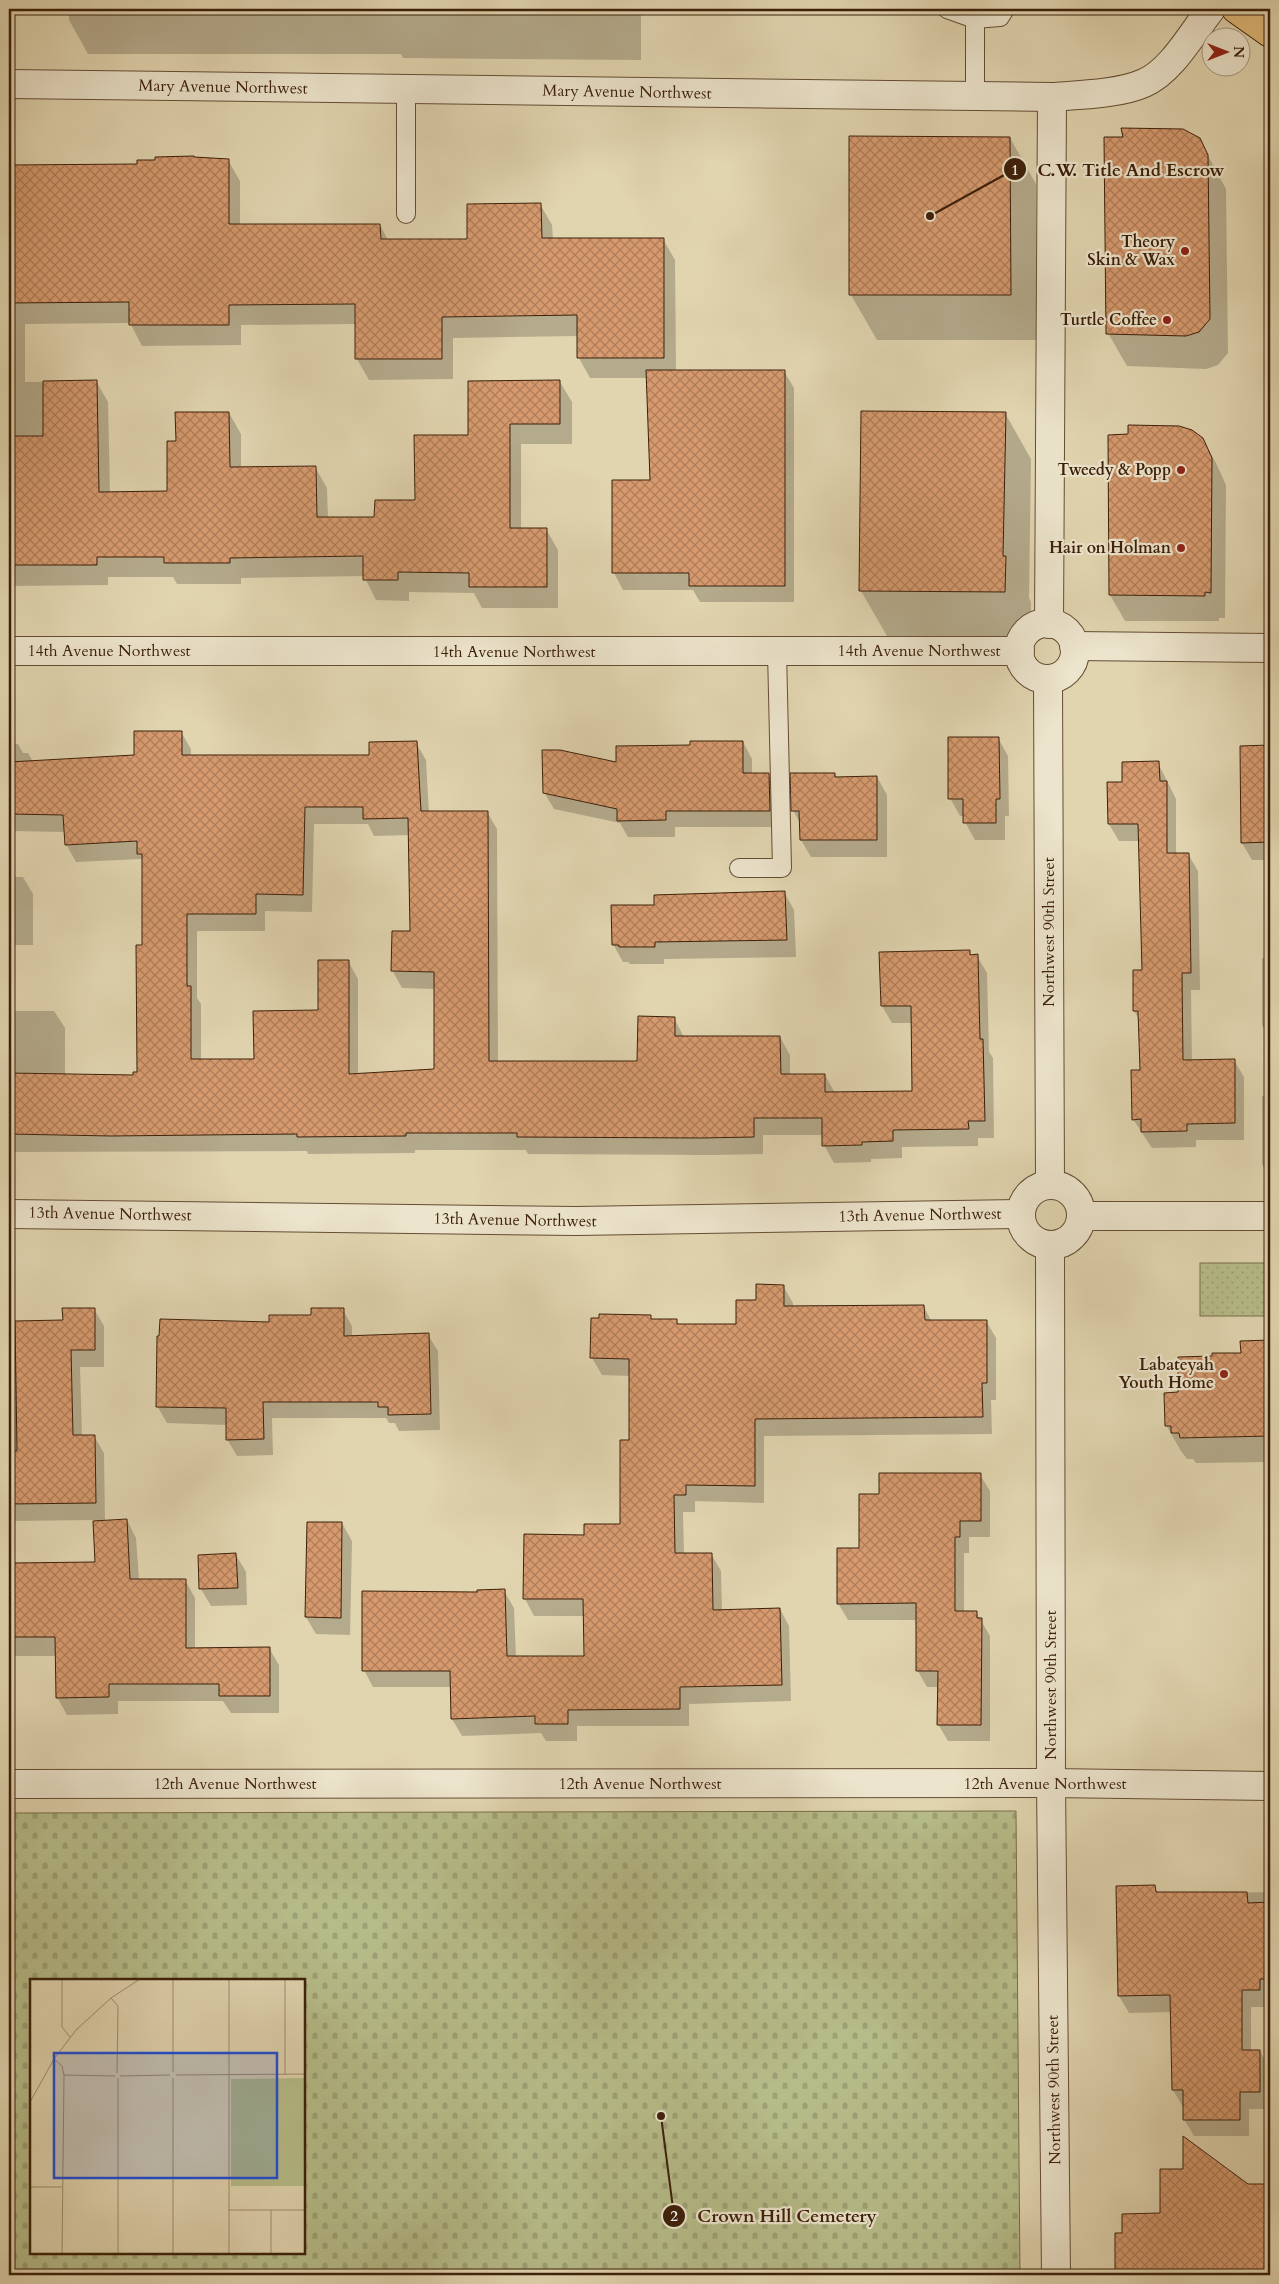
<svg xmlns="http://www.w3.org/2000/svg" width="1279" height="2284" viewBox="0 0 1279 2284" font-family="Cardo,serif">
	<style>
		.grass { fill: url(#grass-dots); stroke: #796e4a }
		.cemetery { fill: url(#cemetery-stones); stroke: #796e4a; fill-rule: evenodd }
		.shadow { fill: #0003; fill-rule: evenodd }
		.building { fill: url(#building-cross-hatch); stroke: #3c200a; fill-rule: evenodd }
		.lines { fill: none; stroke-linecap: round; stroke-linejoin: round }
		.lane-casing { stroke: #654d34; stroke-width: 20 }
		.street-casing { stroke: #654d34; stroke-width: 30 }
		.primary-casing { stroke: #3c200a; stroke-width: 30 }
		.lane { stroke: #ece4cc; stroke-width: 18 }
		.street { stroke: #ece4cc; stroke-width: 28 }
		.primary { stroke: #e0ba78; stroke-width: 28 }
		.poi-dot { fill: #8f2418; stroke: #ece4cc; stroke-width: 2 }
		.labels { text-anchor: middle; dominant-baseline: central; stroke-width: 4.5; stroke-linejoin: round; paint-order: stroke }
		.street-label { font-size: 16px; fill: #3c200a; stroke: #ece4cc }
		.poi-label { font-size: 16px; font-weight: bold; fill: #3c200a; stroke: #ece4cc; text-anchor: end }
		.inset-road { fill: none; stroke: #9f8d6e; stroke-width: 1 }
		.view { fill: #1d4ed8; fill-opacity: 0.15; stroke: #1d4ed8; stroke-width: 2.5 }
		.inset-edge { fill: none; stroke: #3c200a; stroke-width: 2.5 }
		.leader { fill: none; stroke: #3c200a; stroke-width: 2 }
		.callout-dot { fill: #3c200a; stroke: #ece4cc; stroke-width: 2 }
		.mark-label { font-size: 15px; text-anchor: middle; font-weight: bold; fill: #fff }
		.callout-label { font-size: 18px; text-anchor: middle; font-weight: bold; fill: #3c200a; stroke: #ece4cc; stroke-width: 4.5; stroke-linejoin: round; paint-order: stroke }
	</style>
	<defs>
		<pattern id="grass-dots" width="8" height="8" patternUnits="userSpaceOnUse" patternTransform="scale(1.25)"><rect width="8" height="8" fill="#b6bc89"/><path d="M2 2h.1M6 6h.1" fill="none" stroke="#9da175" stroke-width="1.8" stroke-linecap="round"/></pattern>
		<pattern id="cemetery-stones" width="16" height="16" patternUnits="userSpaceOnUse" patternTransform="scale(1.25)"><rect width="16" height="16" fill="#b6bc89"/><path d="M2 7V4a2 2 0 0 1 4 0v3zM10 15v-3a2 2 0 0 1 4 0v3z" fill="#9da175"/></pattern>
		<pattern id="building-cross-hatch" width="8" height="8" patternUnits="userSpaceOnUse" patternTransform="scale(1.25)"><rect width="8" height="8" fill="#d69a6e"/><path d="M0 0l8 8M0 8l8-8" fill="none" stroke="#af7d59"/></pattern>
	</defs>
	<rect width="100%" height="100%" fill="#e1d5b0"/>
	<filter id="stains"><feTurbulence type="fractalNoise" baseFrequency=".004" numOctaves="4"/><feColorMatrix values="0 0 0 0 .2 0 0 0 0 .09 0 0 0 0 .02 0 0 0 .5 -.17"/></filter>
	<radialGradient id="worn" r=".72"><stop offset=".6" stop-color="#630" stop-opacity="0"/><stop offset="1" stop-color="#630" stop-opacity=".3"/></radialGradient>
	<!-- grass -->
	<rect class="grass" x="1200" y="1263" width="70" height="53"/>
	<!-- cemetery -->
	<path class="cemetery" d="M 1016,1811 L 1020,2275 L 9,2275 L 9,1813 ZM 31,1980 L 304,1980 L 304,2253 L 31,2253 Z"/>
	<!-- shadow -->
	<g class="shadow">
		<polygon points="69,9 641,9 641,60 403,58 401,54 88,54 69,20"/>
		<polygon points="1010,138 1036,184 1036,340 877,340 851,295"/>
		<polygon points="1199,139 1226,189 1228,353 1218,365 1206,369 1127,366 1108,333"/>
		<polygon points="228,160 240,181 240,226 380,225 388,240 469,240 540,204 552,225 553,240 663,239 675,260 676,371 784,371 794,388 794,602 700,602 693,590 623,590 614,573 614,482 651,481 647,378 590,378 579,358 578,336 453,338 453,379 369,380 357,359 357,324 241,325 241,345 142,346 130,323 25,324 25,382 96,381 108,402 110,493 168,492 177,443 229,413 241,434 241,468 315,467 327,488 328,518 375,518 416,502 469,436 560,382 572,402 572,444 521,444 521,529 546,529 558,550 558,608 482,608 474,593 409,592 409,601 376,600 364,576 241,578 241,584 177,584 173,577 108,577 108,585 9,586 9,167 139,166"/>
		<polygon points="1005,413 1031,459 1029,598 1031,602 1031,637 887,636 861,591"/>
		<polygon points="1130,435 1202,438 1217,465 1226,485 1225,618 1219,618 1219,621 1125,621 1110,595 1109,436"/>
		<path d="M 181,732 L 191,749 L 191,756 L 371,756 L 416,743 L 426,760 L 429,813 L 487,812 L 497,829 L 498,1063 L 639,1063 L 674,1018 L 684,1037 L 780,1037 L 790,1055 L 790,1075 L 825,1075 L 835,1093 L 914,1092 L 913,1023 L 892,1023 L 882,1006 L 970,951 L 972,956 L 977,956 L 987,973 L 989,1052 L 993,1058 L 994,1138 L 978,1138 L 978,1146 L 902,1147 L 902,1158 L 871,1159 L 871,1162 L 834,1163 L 824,1145 L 824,1135 L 763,1135 L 763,1154 L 712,1155 L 528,1154 L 526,1150 L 415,1150 L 415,1153 L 308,1154 L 307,1151 L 9,1152 L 9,1011 L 54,1011 L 65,1028 L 65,1076 L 134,1076 L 139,1074 L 143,947 L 143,862 L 141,859 L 76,862 L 66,844 L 65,832 L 9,831 L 9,744 L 18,744 L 23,753 L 28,753 L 33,762 L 135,756 ZM 314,824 L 368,824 L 374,836 L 410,835 L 411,933 L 392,970 L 402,988 L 435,989 L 435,1070 L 358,1075 L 358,979 L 348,961 L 319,1011 L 255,1060 L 201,1060 L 201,1004 L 197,998 L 197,931 L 265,931 L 265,911 L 312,912 Z"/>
		<polygon points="998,738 1008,756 1009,816 1005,816 1005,840 975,840 965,822 965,816 960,816 950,798"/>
		<polygon points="743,742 752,759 752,774 768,774 778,791 779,827 675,827 675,837 628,837 620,823 554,809 544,792 618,764 691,746"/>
		<polygon points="1268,746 1270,750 1270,860 1252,860 1242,843"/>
		<polygon points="1158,763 1176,799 1176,854 1188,854 1198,871 1200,990 1191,990 1192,1061 1234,1060 1244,1077 1244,1140 1196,1140 1196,1147 1152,1148 1133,1119 1141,1071 1139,1019 1134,1011 1134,972 1143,972 1140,841 1119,841 1109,824 1108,783 1123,783"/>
		<polygon points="835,774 837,778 877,777 887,795 887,857 811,857 801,840 801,825 793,810"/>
		<polygon points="9,877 23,877 33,894 33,945 9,945"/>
		<polygon points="784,892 794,910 796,957 664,959 664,964 630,964 628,962 623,962 613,944 655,906"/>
		<polygon points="1262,958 1270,958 1270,1039 1262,1025"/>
		<polygon points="1262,1096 1270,1096 1270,1178 1262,1164"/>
		<polygon points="783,1286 793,1303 793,1307 924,1307 932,1322 986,1321 996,1338 996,1400 991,1400 992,1434 764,1436 764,1503 695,1501 695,1512 683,1512 684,1554 711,1554 721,1571 722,1611 780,1609 789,1626 791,1701 689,1704 689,1726 577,1726 577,1741 546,1741 541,1733 462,1736 452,1719 451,1687 373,1687 364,1670 478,1593 504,1591 514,1608 516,1657 586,1657 585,1616 534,1616 525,1599 585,1536 621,1525 630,1442 630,1376 602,1375 592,1358 650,1316 652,1320 676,1320 680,1326 737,1326 757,1301"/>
		<polygon points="94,1309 104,1326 104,1367 80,1367 82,1436 94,1436 104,1453 105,1521 127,1520 136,1538 139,1580 185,1580 195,1598 195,1649 269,1648 279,1665 279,1713 231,1713 223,1701 118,1701 118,1714 67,1715 57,1697 56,1656 9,1656 9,1564 96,1563 94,1520 9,1521 9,1322 64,1322"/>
		<polygon points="343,1310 352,1326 352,1337 428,1335 438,1351 440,1430 399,1431 395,1423 389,1423 386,1418 272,1418 273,1455 237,1456 227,1439 227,1425 167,1423 157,1406 270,1323"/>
		<polygon points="1242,1342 1270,1342 1270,1462 1196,1463 1193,1459 1187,1459 1181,1451 1166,1425 1180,1393 1213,1357 1242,1354"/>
		<polygon points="980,1475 990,1491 990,1537 969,1537 969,1553 964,1553 964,1612 976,1612 990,1636 990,1741 948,1741 938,1724 939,1687 927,1687 918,1671 918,1620 848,1620 838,1603 881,1495"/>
		<polygon points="342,1523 352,1541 350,1635 316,1634 306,1617"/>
		<polygon points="236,1555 246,1572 247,1605 211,1606 201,1589"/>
		<polygon points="1154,1886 1158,1893 1189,1894 1270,1892 1270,2007 1251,2007 1251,2051 1260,2051 1270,2069 1270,2109 1249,2109 1249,2136 1194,2136 1184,2119 1183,2107 1173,2090 1172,2012 1129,2013 1119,1996"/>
		<polygon points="1247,2185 1270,2185 1270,2275 1116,2275 1116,2235 1123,2235 1161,2214"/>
	</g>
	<!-- building -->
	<g class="building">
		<polygon points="1121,128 1183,129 1200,138 1208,155 1210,319 1199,332 1186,336 1106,334 1104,137 1123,137"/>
		<polygon points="849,136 1010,137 1011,295 849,295"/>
		<polygon points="194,156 194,157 229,159 229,224 380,224 381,239 467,239 467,204 541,203 542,238 664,238 664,358 577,358 577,315 442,317 442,359 355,359 355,304 229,305 229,325 129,325 129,302 9,303 9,165 137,164 137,160 155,160 155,157"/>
		<polygon points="646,370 785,370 785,586 689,586 689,573 612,573 612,480 650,480"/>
		<polygon points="97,380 99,492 167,491 167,441 176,441 175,412 229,412 230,467 316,466 317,517 374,517 375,500 415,500 414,435 468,435 468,381 560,380 560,424 510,424 510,528 547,528 547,587 469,587 469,573 398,572 398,580 363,580 363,556 230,558 230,563 164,563 164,557 97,557 97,565 9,565 9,436 43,436 43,381"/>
		<polygon points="861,411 1006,412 1003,556 1006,556 1005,592 859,591"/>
		<polygon points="1128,425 1179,426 1192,430 1203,438 1212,458 1211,593 1205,592 1205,596 1109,595 1108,435 1128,434"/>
		<path d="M 134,731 L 182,731 L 182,755 L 369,755 L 369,742 L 417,741 L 421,811 L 488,811 L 489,1061 L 637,1061 L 638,1016 L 675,1017 L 675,1036 L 780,1036 L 781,1074 L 825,1074 L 825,1092 L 912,1091 L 911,1006 L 881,1006 L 879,952 L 970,950 L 970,955 L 978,954 L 980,1039 L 983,1039 L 985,1121 L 968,1121 L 969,1129 L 893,1130 L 893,1141 L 862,1142 L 862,1145 L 822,1146 L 822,1118 L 754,1118 L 754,1137 L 701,1138 L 517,1137 L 517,1133 L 406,1133 L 406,1136 L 297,1137 L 297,1134 L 111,1136 L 9,1134 L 9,1073 L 133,1075 L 133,1072 L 137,1072 L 136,945 L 142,945 L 142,854 L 137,854 L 137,841 L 65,845 L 63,815 L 9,814 L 9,762 L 134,755 ZM 305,807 L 363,807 L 363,819 L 408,818 L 410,931 L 392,931 L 391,971 L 434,972 L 434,1069 L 349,1074 L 349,960 L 318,960 L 318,1010 L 253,1011 L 254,1059 L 191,1059 L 191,986 L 187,986 L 187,914 L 256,914 L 256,894 L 303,895 Z"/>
		<polygon points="948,737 999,737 1000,799 996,799 996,823 963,823 963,799 948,799"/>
		<polygon points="690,741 743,741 743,773 769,773 770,811 666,811 666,820 617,821 617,809 543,793 542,750 560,750 616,762 616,746 690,745"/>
		<polygon points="1270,745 1270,842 1241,843 1240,746"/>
		<polygon points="1159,761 1160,781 1167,781 1167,853 1189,853 1191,973 1182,973 1183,1060 1235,1059 1235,1123 1187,1124 1187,1131 1141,1132 1141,1119 1132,1120 1131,1070 1140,1070 1138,1011 1133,1011 1133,970 1142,970 1138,824 1108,824 1107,782 1122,782 1122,762"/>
		<polygon points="790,773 835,773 835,777 877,776 877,840 800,840 799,811 791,811"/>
		<polygon points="785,891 787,940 655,942 655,947 619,947 619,945 612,945 611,905 654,905 654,895"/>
		<polygon points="756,1284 784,1285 784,1306 924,1305 925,1320 987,1320 987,1383 982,1383 983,1417 755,1419 755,1486 686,1485 686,1495 674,1495 675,1553 712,1553 713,1610 780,1608 782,1685 680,1687 680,1709 568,1710 568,1724 535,1724 535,1716 451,1719 450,1671 362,1671 362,1591 477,1592 477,1590 505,1589 507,1656 584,1656 583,1599 523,1599 524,1534 584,1535 584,1524 620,1524 620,1440 629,1440 629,1359 590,1358 591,1318 599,1318 599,1314 651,1315 651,1319 677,1319 677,1324 736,1324 736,1300 756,1300"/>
		<polygon points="62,1308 95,1308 95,1350 71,1350 73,1435 95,1435 96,1503 9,1504 9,1451 17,1451 15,1321 63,1320"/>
		<polygon points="311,1308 344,1308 344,1336 429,1333 431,1414 388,1415 388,1407 378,1407 378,1402 263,1402 264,1439 226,1440 226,1408 156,1407 157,1336 159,1336 160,1319 269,1322 269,1315 311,1315"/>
		<polygon points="1270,1340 1270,1436 1180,1438 1179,1433 1171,1433 1171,1426 1165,1426 1164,1393 1178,1392 1178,1357 1212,1356 1212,1353 1241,1353 1240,1341"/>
		<polygon points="879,1473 981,1473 981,1521 960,1521 960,1537 955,1537 955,1611 977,1611 977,1618 982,1618 981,1725 937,1725 938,1671 916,1671 916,1603 837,1604 837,1548 859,1548 859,1494 879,1494"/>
		<polygon points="127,1519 130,1579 186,1579 186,1648 270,1647 270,1696 219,1696 219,1684 109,1684 109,1697 56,1698 55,1637 13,1637 13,1563 95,1562 93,1521"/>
		<polygon points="307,1522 342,1522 341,1618 305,1617"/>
		<polygon points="236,1553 238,1588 199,1589 198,1555"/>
		<polygon points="1155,1885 1156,1892 1247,1892 1248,1903 1270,1902 1270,1979 1260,1979 1260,1990 1242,1990 1242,2050 1260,2050 1260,2092 1240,2092 1240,2120 1183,2120 1183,2090 1172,2090 1170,1995 1118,1996 1116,1886"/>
		<polygon points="1183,2136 1248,2184 1270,2184 1270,2275 1115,2275 1115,2233 1122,2233 1122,2214 1160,2213 1160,2169 1183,2169"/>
	</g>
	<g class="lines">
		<!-- lane casing -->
		<g class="lane-casing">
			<g id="lane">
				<polyline points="947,9 975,19 1000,17 1005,9"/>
				<polyline points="975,19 975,96"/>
				<polyline points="406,89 406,214"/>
				<polyline points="739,868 782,868 777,651"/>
			</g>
		</g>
		<!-- street casing -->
		<g class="street-casing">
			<g id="street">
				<path d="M 9,84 L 1052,97 C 1078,95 1120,94 1144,83 C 1171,72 1193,32 1211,9"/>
				<circle cx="1047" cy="651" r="28"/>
				<polyline points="1049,624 1052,97"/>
				<polyline points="1074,646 1270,648"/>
				<polyline points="9,651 1020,651"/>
				<polyline points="1048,679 1050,1185"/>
				<circle cx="1051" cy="1215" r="30"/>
				<polyline points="9,1214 576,1221 1021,1214"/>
				<polyline points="1081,1216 1270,1216"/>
				<polyline points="1050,1245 1051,1783 1056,2275"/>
				<polyline points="9,1784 1051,1783 1270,1786"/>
			</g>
		</g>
		<!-- primary casing -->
		<g class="primary-casing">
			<polyline id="primary" points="1236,9 1270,33"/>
		</g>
		<!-- lane -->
		<use href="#lane" class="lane"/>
		<!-- street -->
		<use href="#street" class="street"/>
		<!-- primary -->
		<use href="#primary" class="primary"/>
	</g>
	<!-- markers -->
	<g class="poi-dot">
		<circle cx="1185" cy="251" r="5"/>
		<circle cx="1167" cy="320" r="5"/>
		<circle cx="1181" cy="470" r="5"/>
		<circle cx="1181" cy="548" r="5"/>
		<circle cx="1224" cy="1374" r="5"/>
	</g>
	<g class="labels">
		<!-- street labels -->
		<g class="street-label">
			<text transform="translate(223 87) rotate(1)">Mary Avenue Northwest</text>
			<text transform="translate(627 92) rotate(1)">Mary Avenue Northwest</text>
			<text x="109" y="651">14th Avenue Northwest</text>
			<text x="919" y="651">14th Avenue Northwest</text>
			<text x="514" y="652">14th Avenue Northwest</text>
			<text transform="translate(1049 932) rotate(-90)">Northwest 90th Street</text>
			<text transform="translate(110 1214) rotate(1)">13th Avenue Northwest</text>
			<text transform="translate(920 1215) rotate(-1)">13th Avenue Northwest</text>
			<text transform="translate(515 1220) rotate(1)">13th Avenue Northwest</text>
			<text transform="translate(1051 1685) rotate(-90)">Northwest 90th Street</text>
			<text x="235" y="1784">12th Avenue Northwest</text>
			<text x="640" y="1784">12th Avenue Northwest</text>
			<text x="1045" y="1784">12th Avenue Northwest</text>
			<text transform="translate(1054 2090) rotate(-91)">Northwest 90th Street</text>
		</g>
		<!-- poi labels -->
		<g class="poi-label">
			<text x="1175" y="242">Theory<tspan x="1175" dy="18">Skin &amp; Wax</tspan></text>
			<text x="1157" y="320">Turtle Coffee</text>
			<text x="1171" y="470">Tweedy &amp; Popp</text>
			<text x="1171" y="548">Hair on Holman</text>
			<text x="1214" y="1365">Labateyah<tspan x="1214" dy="18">Youth Home</tspan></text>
		</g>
	</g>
	<!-- overview -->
	<g transform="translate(30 1979)">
		<rect width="275" height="275" fill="#e1d5b0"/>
		<path d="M 275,99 L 275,207 L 201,207 L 201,100 Z" fill="#b6bc89"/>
		<path class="inset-road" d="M 32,0 L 32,48 L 40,58M 143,0 L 143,93M 255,0 L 255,96M 81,19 L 88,27 L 87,94M 24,80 L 32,87 L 34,96 L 32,275M 34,96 L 85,97M 146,96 L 275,95M 90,97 L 140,96M 143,99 L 143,275M 0,123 L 24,80 L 46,51 L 81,19 L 110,0M 0,208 L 32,208M 198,231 L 275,231M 88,275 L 88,99M 199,275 L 199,0M 241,275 L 241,231"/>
		<path class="view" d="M 24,74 L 247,74 L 247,199 L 24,199 Z"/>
		<rect width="275" height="275" class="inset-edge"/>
	</g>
	<!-- callouts -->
	<path class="leader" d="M930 216L1015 169M661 2116L674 2216"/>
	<g class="callout-dot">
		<circle cx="930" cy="216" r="5"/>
		<circle cx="661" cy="2116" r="5"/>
		<circle cx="1015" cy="169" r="12"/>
		<circle cx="674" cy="2216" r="12"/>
	</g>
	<g class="mark-label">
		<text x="1015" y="175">1</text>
		<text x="674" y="2221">2</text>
	</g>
	<g class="callout-label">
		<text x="1131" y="176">C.W. Title And Escrow</text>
		<text x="787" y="2222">Crown Hill Cemetery</text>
	</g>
	<!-- margin -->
	<rect width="1279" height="2284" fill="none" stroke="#e1d5b0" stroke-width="30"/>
	<rect x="10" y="10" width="1259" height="2264" fill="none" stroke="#3c200a" stroke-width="2.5"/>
	<rect x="15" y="15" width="1249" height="2254" fill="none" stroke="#3c200a"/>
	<!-- north arrow -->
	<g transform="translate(1226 52) rotate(90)"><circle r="24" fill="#ece4cc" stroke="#a6967e"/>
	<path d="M0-4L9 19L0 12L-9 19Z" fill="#8f2418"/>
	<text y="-8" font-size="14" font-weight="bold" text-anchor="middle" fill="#3c200a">N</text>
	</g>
	<rect width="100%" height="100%" filter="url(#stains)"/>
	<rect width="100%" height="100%" fill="url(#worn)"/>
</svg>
